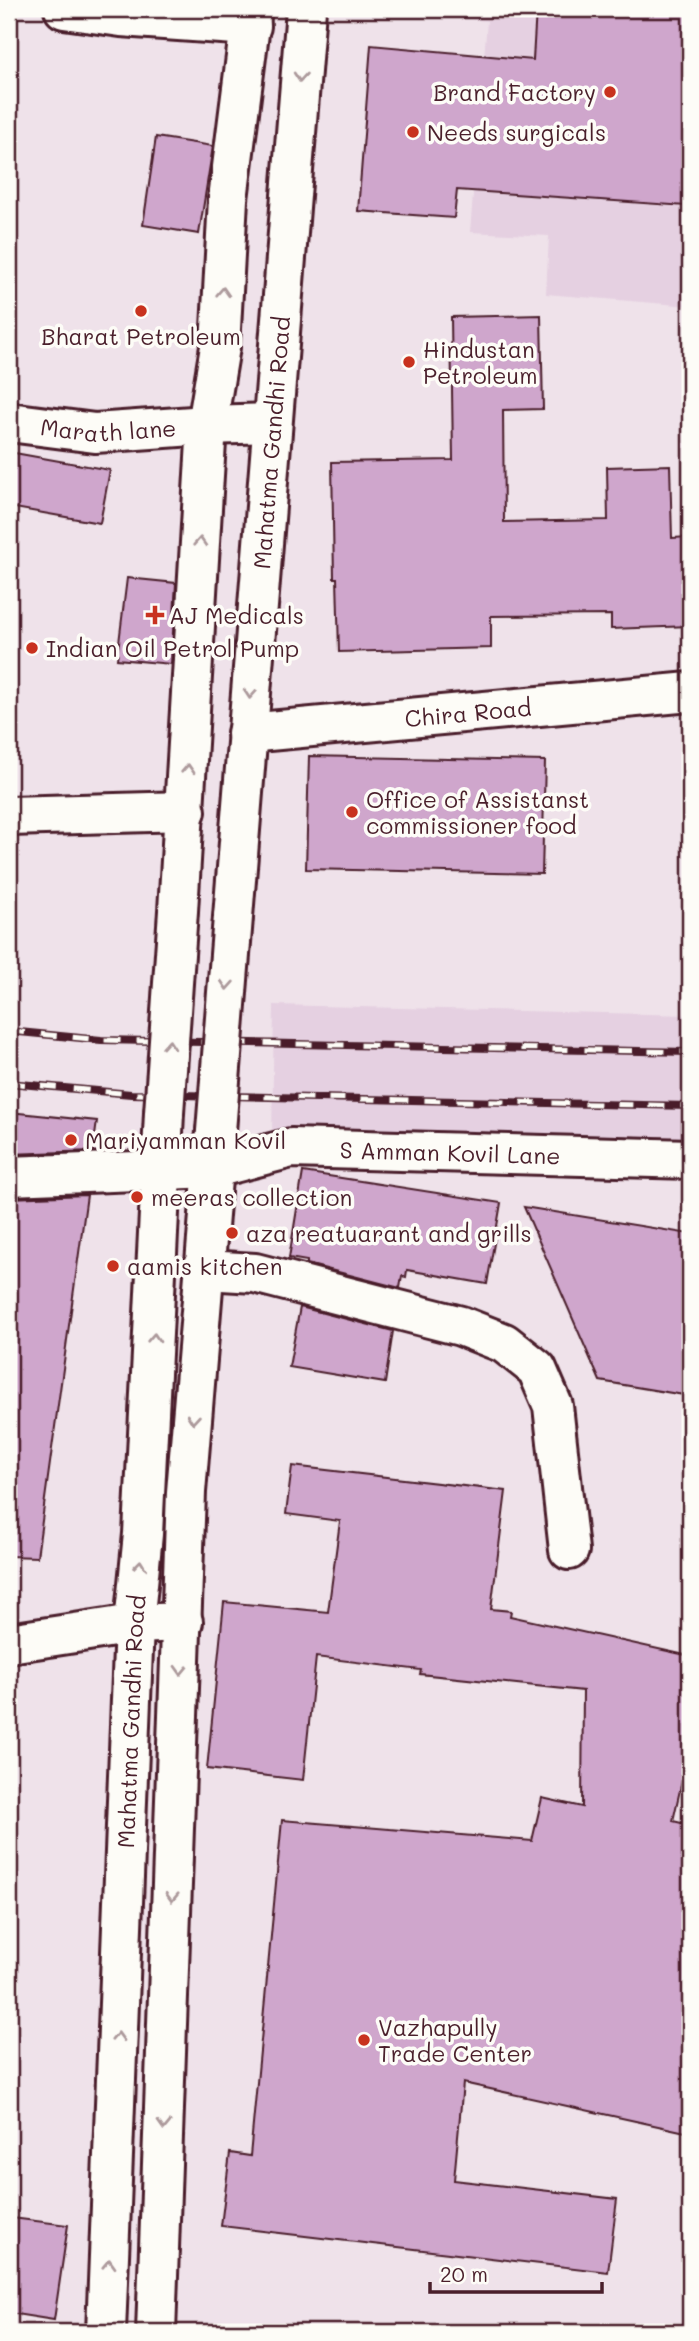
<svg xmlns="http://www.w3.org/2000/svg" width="699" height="2341" viewBox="0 0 699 2341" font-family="Mali,sans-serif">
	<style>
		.built { fill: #e5d0e1 }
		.building { fill: #cfa6cc; stroke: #4a1f2b; stroke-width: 2 }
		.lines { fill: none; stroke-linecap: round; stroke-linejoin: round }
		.minor-casing { stroke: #4a1f2b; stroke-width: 44 }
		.major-casing { stroke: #4a1f2b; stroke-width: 44 }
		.minor { stroke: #fdfcf7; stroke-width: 38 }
		.major { stroke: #fdfcf7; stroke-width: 38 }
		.rail-casing { stroke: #4a1f2b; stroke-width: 8 }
		.rail { stroke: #fdfcf7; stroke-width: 5; stroke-dasharray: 16; stroke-linecap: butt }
		.major-bridge-casing { stroke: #4a1f2b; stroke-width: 44; stroke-linecap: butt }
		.major-bridge { stroke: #fdfcf7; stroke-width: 38 }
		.oneway { stroke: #ac999b }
		.poi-dot { fill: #c8321e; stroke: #fdfcf7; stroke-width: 2.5 }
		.labels { text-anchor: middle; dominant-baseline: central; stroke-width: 7; stroke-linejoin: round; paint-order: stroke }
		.poi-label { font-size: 23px; fill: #4a1f2b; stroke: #fdfcf7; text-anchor: start }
		.street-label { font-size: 23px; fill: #4a1f2b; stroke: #fdfcf7 }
	</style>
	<rect width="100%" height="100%" fill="#efe2ea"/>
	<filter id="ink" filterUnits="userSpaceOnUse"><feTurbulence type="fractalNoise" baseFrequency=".0143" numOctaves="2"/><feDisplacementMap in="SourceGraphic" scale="14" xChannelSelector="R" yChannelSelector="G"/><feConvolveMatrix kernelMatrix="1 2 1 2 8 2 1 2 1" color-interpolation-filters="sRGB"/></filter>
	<g filter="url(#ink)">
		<!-- built -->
		<g class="built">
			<polygon points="383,9 690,9 690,306 546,294 549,236 470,232 487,21"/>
			<polygon points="274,1005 690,1015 690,1150 272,1137"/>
		</g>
		<!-- building -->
		<g class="building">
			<polygon points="536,9 690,9 690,176 686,206 457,190 454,218 358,211 371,45 533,60"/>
			<polygon points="156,137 213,146 199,234 143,225"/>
			<polygon points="541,315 543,409 503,410 504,522 608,520 607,467 670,465 672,538 690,537 690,626 611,629 611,615 491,616 491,648 339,652 337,578 334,578 332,462 453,460 451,317"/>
			<polygon points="9,452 110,470 100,523 9,507"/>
			<polygon points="127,578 176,583 171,664 117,659"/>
			<polygon points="309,756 545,761 542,874 306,869"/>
			<polygon points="9,1112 97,1121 93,1151 9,1154"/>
			<polygon points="303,1172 501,1203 487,1284 407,1270 406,1277 402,1276 400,1288 307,1264 307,1261 289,1258"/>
			<polygon points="87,1195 37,1557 9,1556 9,1198"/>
			<polygon points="524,1207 690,1234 690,1396 600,1381"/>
			<polygon points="300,1307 393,1331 385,1383 289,1367"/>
			<polygon points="292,1466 506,1491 491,1609 511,1611 510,1616 690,1656 690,1745 673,1821 690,1825 690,2133 463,2083 454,2180 617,2199 608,2272 221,2226 230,2153 250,2156 282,1820 532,1841 542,1798 582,1807 583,1691 420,1674 421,1670 316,1657 303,1780 207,1769 224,1602 328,1612 340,1521 286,1514"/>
			<polygon points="12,2218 68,2225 54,2320 9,2313 9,2241"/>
		</g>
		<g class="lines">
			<!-- minor casing -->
			<g class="minor-casing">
				<g id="minor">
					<polyline points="64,9 121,17 251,26"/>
					<path id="s1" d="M 9,422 L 95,433 L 207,425 L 271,423"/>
					<path id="s2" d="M 247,733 L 690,692"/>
					<polyline points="9,816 186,811"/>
					<path id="s3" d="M 9,1176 L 214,1168 L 291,1148 L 690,1159"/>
					<polyline points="206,1270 255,1273 461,1326 504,1343 537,1369 553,1406 569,1550"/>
					<polyline points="9,1643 134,1624 183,1622"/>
				</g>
			</g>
			<!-- major casing -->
			<g class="major-casing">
				<g id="major">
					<polyline points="178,911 207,425 220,347 228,199 252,9"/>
					<path id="s4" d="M 233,917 L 306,9"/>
					<path id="s5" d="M 106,2332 L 134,1624 L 143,1534 L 164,1113"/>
					<polyline points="156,2332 186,1492 216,1131"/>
				</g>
			</g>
			<!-- minor -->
			<use href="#minor" class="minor"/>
			<!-- major -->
			<use href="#major" class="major"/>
			<!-- rail casing -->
			<g class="rail-casing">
				<g id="rail">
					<polyline points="9,1031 101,1040 690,1052"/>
					<polyline points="9,1083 131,1094 690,1106"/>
				</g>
			</g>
			<!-- rail -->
			<use href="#rail" class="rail"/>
			<!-- major-bridge casing -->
			<g class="major-bridge-casing">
				<g id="major-bridge">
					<polyline points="164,1113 178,911"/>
					<polyline points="216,1131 233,917"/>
				</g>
			</g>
			<!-- major-bridge -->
			<use href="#major-bridge" class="major-bridge"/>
		</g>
		<!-- one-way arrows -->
		<defs><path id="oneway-chevron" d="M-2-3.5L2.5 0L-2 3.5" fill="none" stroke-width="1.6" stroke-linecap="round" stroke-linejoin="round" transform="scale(1.75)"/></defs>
		<g class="oneway">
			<use href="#oneway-chevron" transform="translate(300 77) rotate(95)"/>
			<use href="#oneway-chevron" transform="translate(223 292) rotate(-87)"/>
			<use href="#oneway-chevron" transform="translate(200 542) rotate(-87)"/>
			<use href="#oneway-chevron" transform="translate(250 694) rotate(94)"/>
			<use href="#oneway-chevron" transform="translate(188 769) rotate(-87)"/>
			<use href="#oneway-chevron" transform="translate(227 985) rotate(94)"/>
			<use href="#oneway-chevron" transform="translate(169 1045) rotate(-86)"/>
			<use href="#oneway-chevron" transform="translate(154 1338) rotate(-87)"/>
			<use href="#oneway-chevron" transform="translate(193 1419) rotate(95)"/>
			<use href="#oneway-chevron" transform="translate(140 1565) rotate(-84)"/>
			<use href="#oneway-chevron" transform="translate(181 1670) rotate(92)"/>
			<use href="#oneway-chevron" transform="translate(172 1897) rotate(92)"/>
			<use href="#oneway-chevron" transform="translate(118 2037) rotate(-88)"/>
			<use href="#oneway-chevron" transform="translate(164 2125) rotate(92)"/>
			<use href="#oneway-chevron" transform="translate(109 2264) rotate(-88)"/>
		</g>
	</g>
	<!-- markers -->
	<g class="poi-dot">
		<circle cx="610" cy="92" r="7"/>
		<circle cx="413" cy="132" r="7"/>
		<circle cx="141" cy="311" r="7"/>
		<circle cx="409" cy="362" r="7"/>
		<path d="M151.5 604.5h7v7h7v7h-7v7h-7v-7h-7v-7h7z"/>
		<circle cx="32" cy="648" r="7"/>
		<circle cx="352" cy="812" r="7"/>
		<circle cx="71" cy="1140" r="7"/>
		<circle cx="137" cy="1197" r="7"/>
		<circle cx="232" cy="1233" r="7"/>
		<circle cx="113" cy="1266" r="7"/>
		<circle cx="364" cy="2040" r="7"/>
	</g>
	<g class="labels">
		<!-- poi labels -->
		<g class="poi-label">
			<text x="596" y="92" text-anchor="end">Brand Factory</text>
			<text x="427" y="132">Needs surgicals</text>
			<text x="141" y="336" text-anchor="middle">Bharat Petroleum</text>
			<text x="423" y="349">Hindustan<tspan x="423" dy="26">Petroleum</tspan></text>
			<text x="169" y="615">AJ Medicals</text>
			<text x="46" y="648">Indian Oil Petrol Pump</text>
			<text x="366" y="799">Office of Assistanst<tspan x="366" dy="26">commissioner food</tspan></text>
			<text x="85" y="1140">Mariyamman Kovil</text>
			<text x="151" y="1197">meeras collection</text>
			<text x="246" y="1233">aza reatuarant and grills</text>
			<text x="127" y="1266">aamis kitchen</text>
			<text x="378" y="2027">Vazhapully<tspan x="378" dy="26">Trade Center</tspan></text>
		</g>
		<!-- street labels -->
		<g class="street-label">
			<text stroke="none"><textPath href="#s1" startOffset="100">Marath lane</textPath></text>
			<text stroke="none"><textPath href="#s4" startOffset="476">Mahatma Gandhi Road</textPath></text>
			<text stroke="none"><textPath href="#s2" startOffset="222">Chira Road</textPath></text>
			<text stroke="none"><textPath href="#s3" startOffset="444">S Amman Kovil Lane</textPath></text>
			<text stroke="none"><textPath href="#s5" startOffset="611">Mahatma Gandhi Road</textPath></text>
		</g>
	</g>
	<!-- margin -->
	<rect width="699" height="2341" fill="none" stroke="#fdfcf7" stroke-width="35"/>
	<rect x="18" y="18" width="664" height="2306" fill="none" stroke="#4a1f2b" stroke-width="2.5" filter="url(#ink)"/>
	<!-- scale -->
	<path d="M430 2282v10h172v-10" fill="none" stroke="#4a1f2b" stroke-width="3.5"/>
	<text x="440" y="2282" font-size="21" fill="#4a1f2b" stroke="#fdfcf7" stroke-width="5" paint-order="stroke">20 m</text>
</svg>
